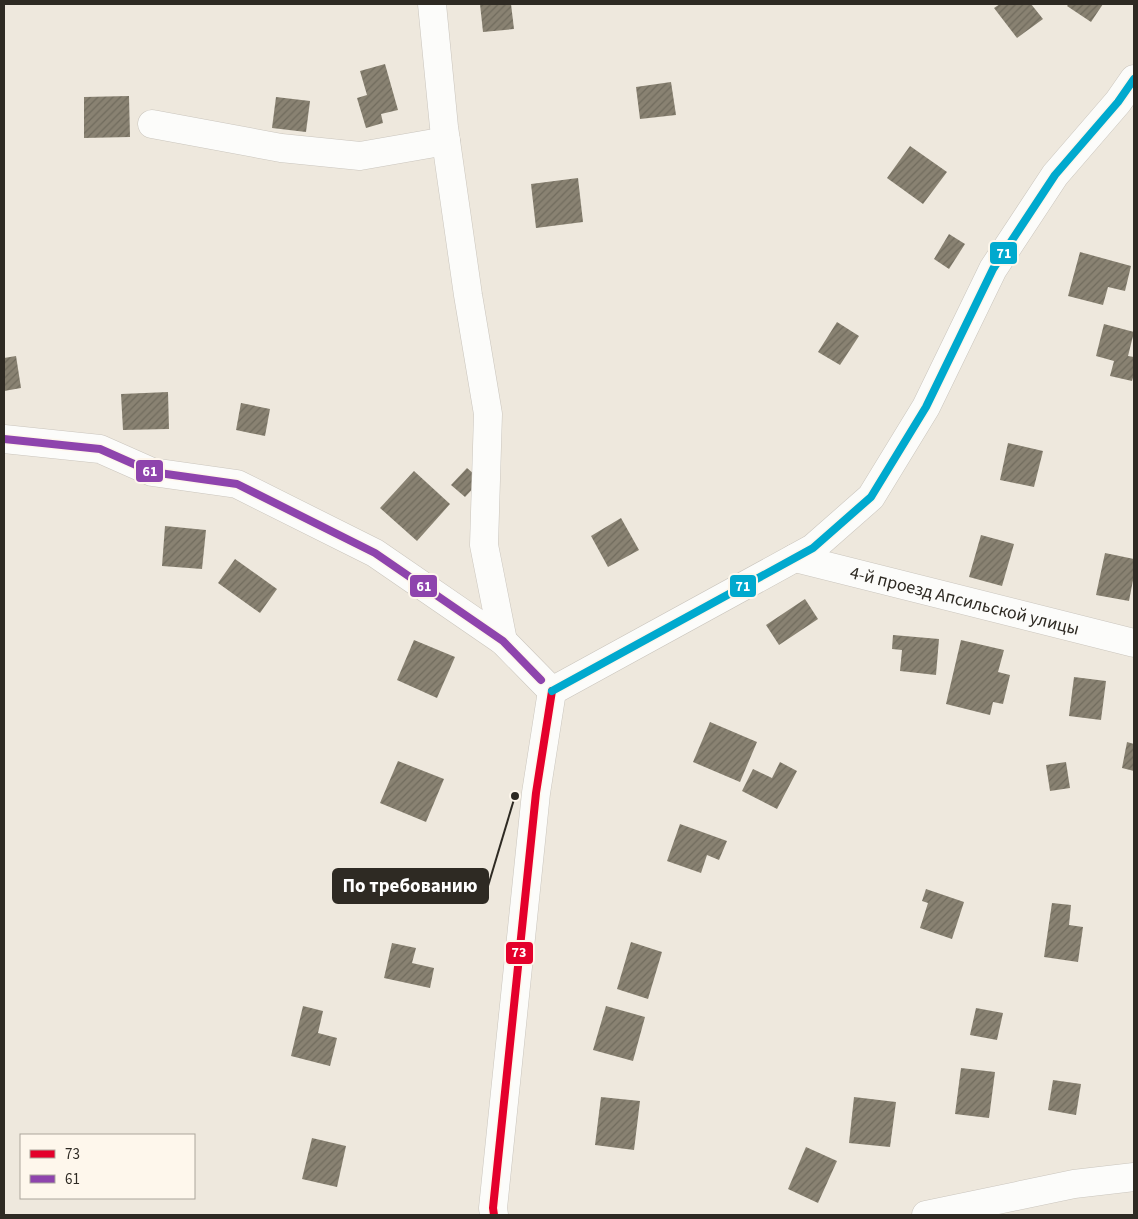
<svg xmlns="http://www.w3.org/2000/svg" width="1138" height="1219" viewBox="0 0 1138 1219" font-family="'Source Sans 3',sans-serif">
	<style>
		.building { fill: url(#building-hatch) }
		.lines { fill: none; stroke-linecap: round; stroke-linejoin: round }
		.minor-casing { stroke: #cac5bd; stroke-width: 29 }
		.minor { stroke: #fcfcfa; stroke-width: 28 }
		.bus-1-casing { stroke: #fef7ec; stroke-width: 11 }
		.bus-2-casing { stroke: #fef7ec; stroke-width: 11 }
		.bus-3-casing { stroke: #fef7ec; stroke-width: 11 }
		.bus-1 { stroke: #e4002b; stroke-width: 8 }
		.bus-2 { stroke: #8e44ad; stroke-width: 8 }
		.bus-3 { stroke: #00a9ce; stroke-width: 8 }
		.labels { text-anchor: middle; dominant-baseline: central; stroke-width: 5; stroke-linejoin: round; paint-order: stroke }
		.street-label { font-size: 18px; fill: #2e2a23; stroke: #fef7ec }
		.leader { fill: none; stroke: #2e2a23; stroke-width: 2 }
		.callout-dot { fill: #2e2a23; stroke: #fef7ec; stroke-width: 2 }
		.callout { fill: #2e2a23; stroke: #2e2a23; stroke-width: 2 }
		.callout-label { font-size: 19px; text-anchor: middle; font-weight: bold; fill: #fff }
		.line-badge { stroke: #fef7ec; stroke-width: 2 }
		.badge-label { font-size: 14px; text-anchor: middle; font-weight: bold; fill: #fff }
	</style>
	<defs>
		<pattern id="building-hatch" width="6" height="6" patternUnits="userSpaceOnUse" patternTransform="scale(1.25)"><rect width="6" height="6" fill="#898272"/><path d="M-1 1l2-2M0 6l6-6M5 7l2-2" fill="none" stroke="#706b5d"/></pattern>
	</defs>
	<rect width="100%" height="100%" fill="#eee8dd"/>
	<!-- building -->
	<g class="building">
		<polygon points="480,4 511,4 514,29 483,32"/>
		<polygon points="1000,4 1031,4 1043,19 1017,38 994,8"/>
		<polygon points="1069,4 1103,4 1091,22 1067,6"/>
		<polygon points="385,64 398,110 381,114 383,123 366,128 357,98 367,95 360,71"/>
		<polygon points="671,82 676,115 640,119 636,87"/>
		<polygon points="129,96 130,137 84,138 84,97"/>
		<polygon points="276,97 310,101 306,132 272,128"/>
		<polygon points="910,146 947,172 923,204 887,178"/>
		<polygon points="578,178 583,222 536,228 531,184"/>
		<polygon points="949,234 965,244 949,269 934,259"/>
		<polygon points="1080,252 1131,266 1125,291 1108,287 1103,305 1068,296"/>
		<polygon points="837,322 859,336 840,365 818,352"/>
		<polygon points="1104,324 1134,332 1128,356 1134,357 1134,374 1132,381 1110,376 1114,361 1096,356"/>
		<polygon points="16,356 21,388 4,391 4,358"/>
		<polygon points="168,392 169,429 123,430 121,394"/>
		<polygon points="241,403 270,409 265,436 236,430"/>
		<polygon points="1008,443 1043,451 1034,487 1000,480"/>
		<polygon points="467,468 481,480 465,497 451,485"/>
		<polygon points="414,471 450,504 417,541 380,508"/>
		<polygon points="621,518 639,550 608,567 591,536"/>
		<polygon points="165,526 206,530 202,569 162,566"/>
		<polygon points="981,535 1014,544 1002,586 969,577"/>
		<polygon points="1105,553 1134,559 1134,575 1129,601 1096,595"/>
		<polygon points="235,559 277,589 260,613 218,583"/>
		<polygon points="805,599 818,619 779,645 766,625"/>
		<polygon points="893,635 939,639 936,675 900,671 902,650 892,649"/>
		<polygon points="414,640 455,657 437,698 397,680"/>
		<polygon points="961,640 1004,650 998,672 1010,675 1003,704 993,702 990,715 946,704"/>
		<polygon points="1074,677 1106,681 1101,720 1069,716"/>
		<polygon points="710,722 757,742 740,782 693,762"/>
		<polygon points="1127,742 1134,744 1134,771 1122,768"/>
		<polygon points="398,761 444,779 426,822 380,803"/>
		<polygon points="780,762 797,771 777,809 742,791 753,769 772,778"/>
		<polygon points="1066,762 1070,788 1050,791 1046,765"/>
		<polygon points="680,824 727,841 719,860 707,855 701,873 667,861"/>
		<polygon points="926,889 964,902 952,939 920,928 928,903 922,901"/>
		<polygon points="1052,903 1071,905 1069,925 1083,927 1078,962 1044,957"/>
		<polygon points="631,942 662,952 648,999 617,989"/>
		<polygon points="392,943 416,948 412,963 434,968 430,988 384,978"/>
		<polygon points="303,1006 323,1011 318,1033 337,1038 330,1066 291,1056"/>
		<polygon points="606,1006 645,1017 633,1061 593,1050"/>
		<polygon points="976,1008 1003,1013 997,1040 970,1035"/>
		<polygon points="961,1068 995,1072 989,1118 955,1114"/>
		<polygon points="1053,1080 1081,1084 1076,1115 1048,1110"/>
		<polygon points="601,1097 640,1101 634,1150 595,1145"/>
		<polygon points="854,1097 896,1102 890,1147 849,1143"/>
		<polygon points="312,1138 346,1146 337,1187 302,1179"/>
		<polygon points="806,1147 837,1161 818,1203 788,1189"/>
	</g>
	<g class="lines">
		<!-- minor casing -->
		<g class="minor-casing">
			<g id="minor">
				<polyline points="432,4 444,127 468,295 488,414 484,545 503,641"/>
				<polyline points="152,124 281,148 360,156 446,141"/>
				<polyline points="4,439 100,449 152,472 237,484 375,553 503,641 552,691"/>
				<path id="s1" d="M 795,558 L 1134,643"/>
				<polyline points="552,691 813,548 871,497 926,407 993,269 1055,175 1118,102 1134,79"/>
				<polyline points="494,1215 493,1208 536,793 552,691"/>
				<polyline points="926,1215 1074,1184 1134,1177"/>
			</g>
		</g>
		<!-- minor -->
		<use href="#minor" class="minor"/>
		<!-- bus-1 casing -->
		<g class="bus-1-casing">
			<polyline id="bus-1" points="494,1215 493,1208 536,793 552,691"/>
		</g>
		<!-- bus-2 casing -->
		<g class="bus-2-casing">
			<polyline id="bus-2" points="4,439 100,449 152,472 237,484 375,553 503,641 541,680"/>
		</g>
		<!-- bus-3 casing -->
		<g class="bus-3-casing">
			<polyline id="bus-3" points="552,691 813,548 871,497 926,407 993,269 1055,175 1118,102 1134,79"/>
		</g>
		<!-- bus-1 -->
		<use href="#bus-1" class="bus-1"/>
		<!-- bus-2 -->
		<use href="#bus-2" class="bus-2"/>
		<!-- bus-3 -->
		<use href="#bus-3" class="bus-3"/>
	</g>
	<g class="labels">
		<!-- street labels -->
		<g class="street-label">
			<text stroke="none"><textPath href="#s1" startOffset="175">4-й проезд Апсильской улицы</textPath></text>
		</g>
	</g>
	<!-- callouts -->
	<path class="leader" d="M515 796L488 886"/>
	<circle class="callout-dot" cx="515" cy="796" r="5"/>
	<rect class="callout" x="333" y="869" width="155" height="34" rx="5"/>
	<g class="callout-label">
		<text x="410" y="892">По требованию</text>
	</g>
	<g class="line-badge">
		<rect x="989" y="241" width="29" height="24" rx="5" fill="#00a9ce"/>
		<rect x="135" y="459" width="29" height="24" rx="5" fill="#8e44ad"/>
		<rect x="729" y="574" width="28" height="24" rx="5" fill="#00a9ce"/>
		<rect x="409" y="574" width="29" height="24" rx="5" fill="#8e44ad"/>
		<rect x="505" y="941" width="29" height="24" rx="5" fill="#e4002b"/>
	</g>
	<g class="badge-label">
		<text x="1004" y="258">71</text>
		<text x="150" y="476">61</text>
		<text x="743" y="591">71</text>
		<text x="424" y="591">61</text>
		<text x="519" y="957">73</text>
	</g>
	<!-- border -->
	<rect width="1138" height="1219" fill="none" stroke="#2e2a23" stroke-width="10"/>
	<!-- legend -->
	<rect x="20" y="1134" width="175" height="65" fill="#fef7ec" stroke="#aba59c"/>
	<rect x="30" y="1150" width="25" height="8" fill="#e4002b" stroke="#aba59c"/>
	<text x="65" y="1159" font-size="15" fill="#2e2a23">73</text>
	<rect x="30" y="1175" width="25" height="8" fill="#8e44ad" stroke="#aba59c"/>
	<text x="65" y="1184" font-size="15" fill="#2e2a23">61</text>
</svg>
